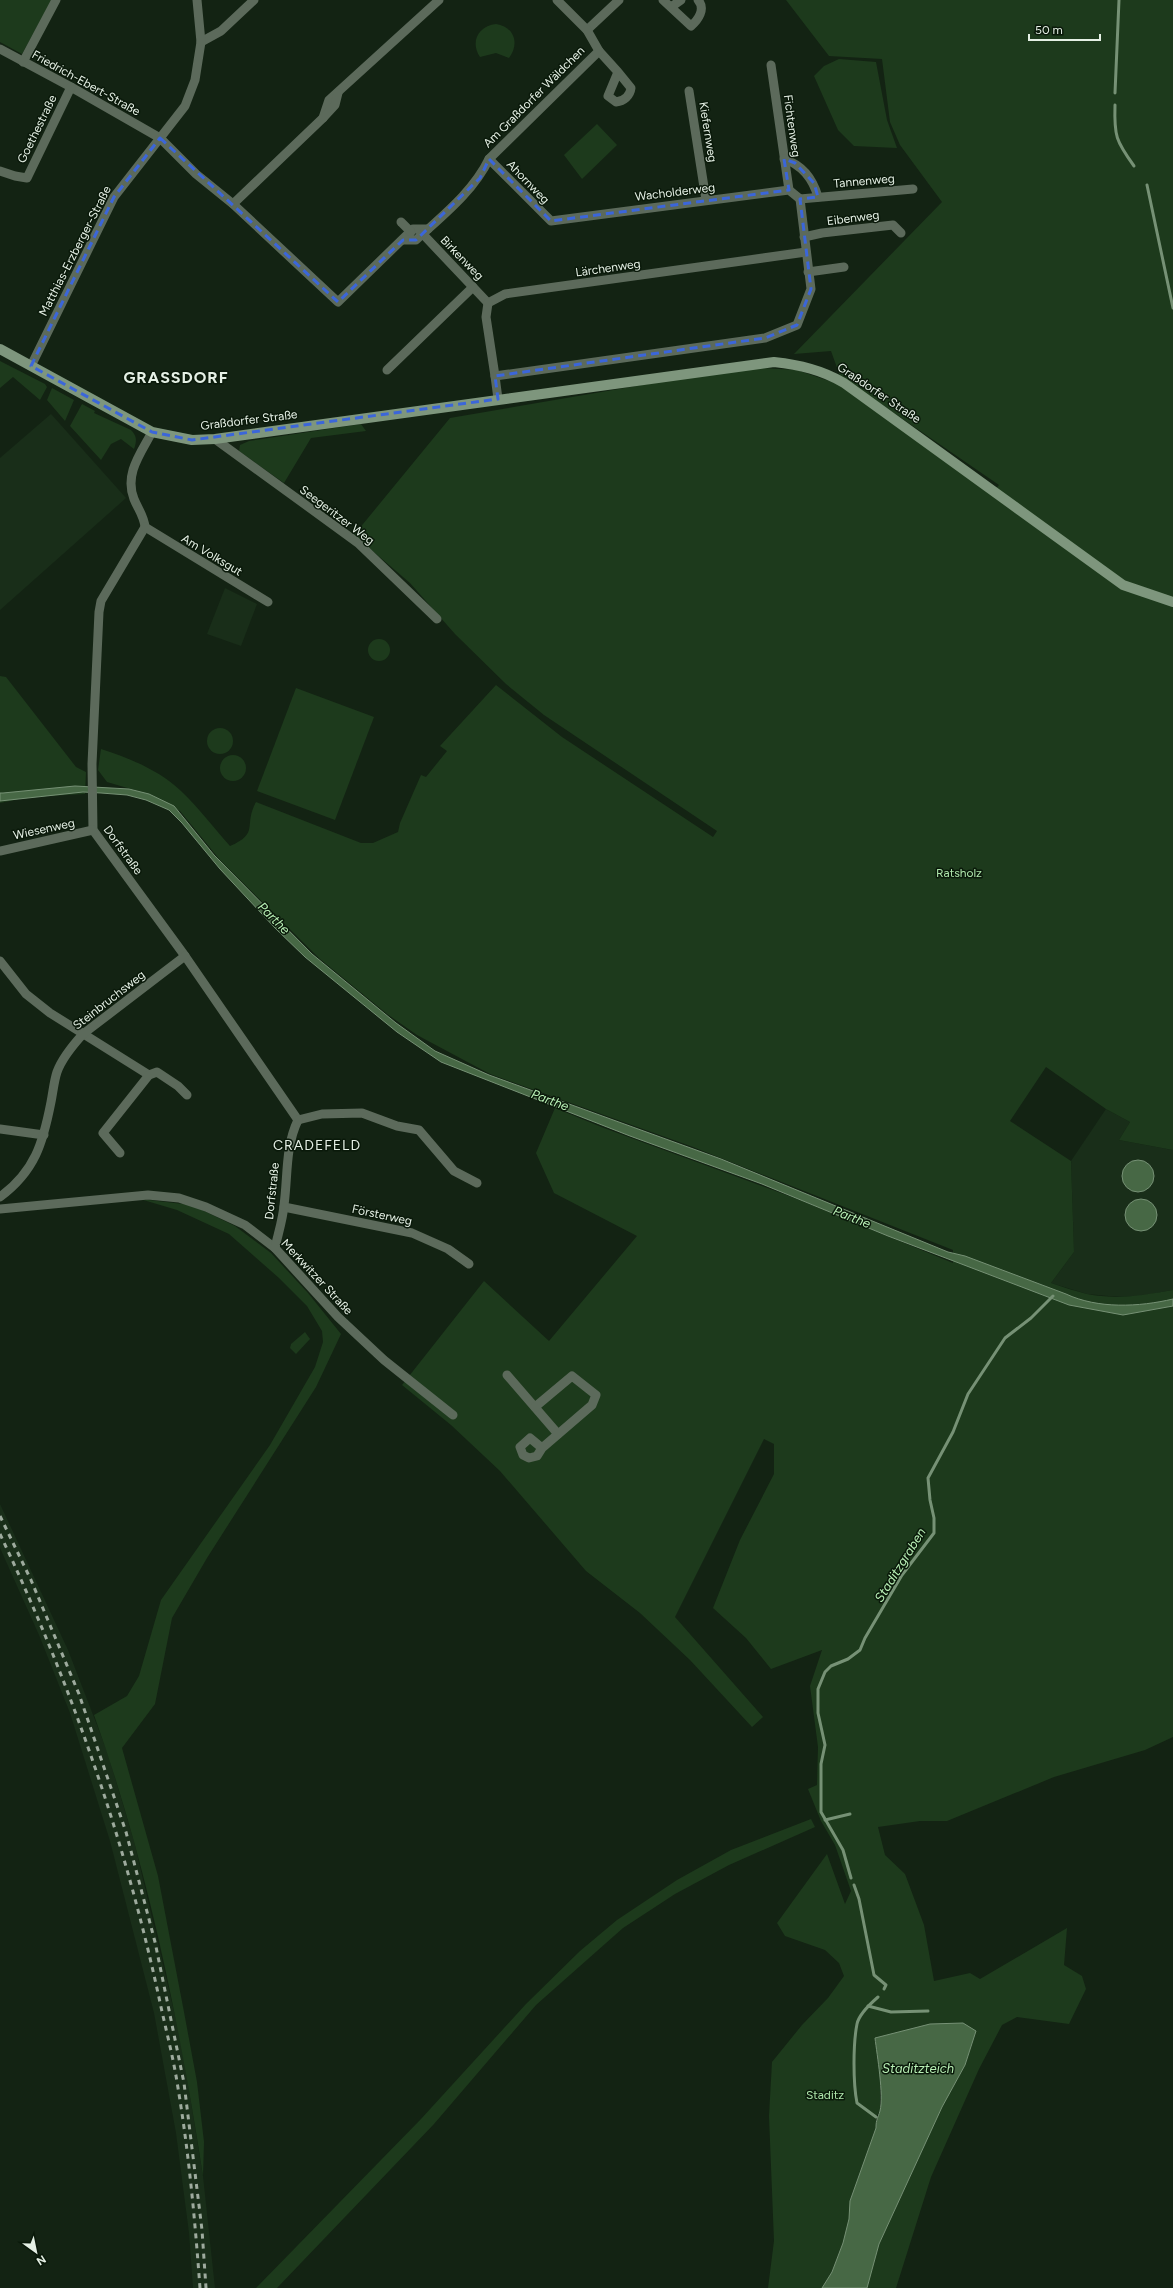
<svg xmlns="http://www.w3.org/2000/svg" width="1173" height="2288" viewBox="0 0 1173 2288" font-family="Figtree,sans-serif">
	<style>
		.built { fill: #192e19 }
		.green { fill: #1d3a1c }
		.water { fill: #476845; stroke: #769175 }
		.lines { fill: none; stroke-linecap: round; stroke-linejoin: round }
		.stream { stroke: #769175; stroke-width: 3 }
		.street { stroke: #5c6a5b; stroke-width: 9 }
		.secondary { stroke: #7e967d; stroke-width: 10 }
		.rail { stroke: #9eab9e; stroke-width: 3; stroke-dasharray: 5 5; stroke-linecap: butt }
		.marked { fill: none; stroke: #3b66da; stroke-width: 3; stroke-dasharray: 8 5; stroke-linejoin: round }
		.labels { text-anchor: middle; dominant-baseline: central; stroke-width: 3; stroke-linejoin: round; paint-order: stroke }
		.street-label { font-size: 12px; fill: #e5f0e5; stroke: #0a190a }
		.park-label { font-size: 12px; fill: #aee5ab; stroke: #0a190a }
		.water-label { font-size: 13px; font-style: italic; fill: #b9f0b6; stroke: #0a190a }
		.quarter-label { font-size: 14px; letter-spacing: 1px; fill: #e5f0e5; stroke: #0a190a }
		.district-label { font-size: 16px; font-weight: bold; letter-spacing: 1px; fill: #e5f0e5; stroke: #0a190a }
	</style>
	<rect width="100%" height="100%" fill="#132313"/>
	<!-- built -->
	<g class="built">
		<polygon points="51,414 126,498 0,610 0,458"/>
		<polygon points="225,588 257,604 241,646 207,634"/>
		<polygon points="1106,1109 1130,1122 1119,1140 1173,1150 1173,1290 1141,1296 1108,1296 1087,1294 1051,1283 1074,1252 1071,1161"/>
		<polygon points="0,1504 68,1650 107,1751 134,1841 181,2041 203,2176 215,2288 193,2288 189,2233 176,2133 154,2013 110,1841 70,1713 39,1635 0,1548"/>
	</g>
	<!-- green -->
	<g class="green">
		<polygon points="0,0 52,0 22,54 0,42"/>
		<path d="M 786,0 L 1173,0 L 1173,1150 L 1119,1140 L 1130,1122 L 1106,1109 L 1046,1067 L 1010,1121 L 1071,1161 L 1074,1252 L 1051,1283 C 1063,1287 1075,1291 1087,1294 C 1116,1300 1145,1295 1173,1290 L 1173,1737 L 1145,1750 L 1054,1777 L 947,1821 L 920,1821 L 878,1827 L 885,1855 L 905,1874 L 924,1925 L 934,1981 L 970,1973 L 980,1979 L 1067,1928 L 1064,1965 L 1082,1976 L 1086,1989 L 1069,2024 L 1017,2017 L 1002,2025 L 979,2069 L 931,2177 L 896,2288 L 867,2288 L 879,2244 L 942,2107 L 965,2065 L 976,2032 L 930,2024 L 880,2078 L 880,2111 L 876,2117 L 876,2128 L 850,2201 L 849,2219 L 843,2243 L 832,2272 L 822,2288 L 768,2288 L 774,2241 L 769,2116 L 772,2062 L 802,2025 L 828,1998 L 844,1976 L 839,1963 L 825,1950 L 785,1936 L 777,1923 L 827,1854 L 845,1904 L 851,1891 L 835,1845 L 821,1821 L 808,1789 L 817,1785 L 818,1747 L 810,1686 L 822,1650 L 771,1669 L 746,1638 L 713,1608 L 740,1540 L 774,1474 L 774,1444 L 764,1439 L 675,1617 L 763,1717 L 752,1727 L 690,1660 L 640,1613 L 586,1571 L 500,1471 L 451,1425 L 402,1385 L 484,1281 L 549,1341 L 637,1236 L 554,1193 L 536,1153 L 555,1108 L 604,1128 L 800,1200 L 953,1263 L 953,1250 L 693,1147 L 490,1074 L 417,1035 L 387,1014 L 320,959 L 220,860 L 180,811 L 148,794 L 107,782 L 98,770 L 101,749 C 129,758 159,770 181,791 C 199,808 214,828 230,846 C 260,833 243,826 256,802 L 361,843 L 373,843 L 398,832 L 400,823 L 421,775 L 426,777 L 447,751 L 440,746 L 496,685 L 562,737 L 713,837 L 717,831 L 544,715 L 506,684 L 455,634 L 410,583 L 354,535 L 450,418 L 683,378 L 760,368 L 797,370 L 838,384 L 993,492 L 999,485 L 840,376 L 831,351 L 794,354 L 942,202 L 900,145 L 890,122 L 882,59 L 829,56 Z"/>
		<path d="M 496,24 C 514,27 520,43 509,58 L 496,53 L 480,57 C 470,42 478,26 496,24 Z"/>
		<polygon points="839,59 876,62 887,120 897,148 854,146 838,130 814,76 824,66"/>
		<polygon points="597,124 617,145 582,179 564,155"/>
		<polygon points="0,361 45,384 47,387 40,400 13,377 0,388"/>
		<polygon points="52,388 74,400 65,421 47,400"/>
		<path d="M 82,404 L 95,411 L 94,413 L 131,430 C 137,436 137,441 134,449 L 121,439 L 111,444 L 101,460 L 70,426 Z"/>
		<polygon points="361,424 366,431 311,438 284,483 239,451 240,445 249,441"/>
		<circle cx="379" cy="650" r="11"/>
		<polygon points="0,676 6,677 76,767 86,772 85,794 29,797 0,803"/>
		<polygon points="296,688 374,717 335,820 257,791"/>
		<circle cx="220" cy="741" r="13"/>
		<circle cx="233" cy="768" r="13"/>
		<path d="M 140,1199 L 192,1205 L 235,1226 L 271,1253 L 308,1293 L 341,1334 L 316,1387 L 207,1558 L 172,1618 L 155,1704 L 122,1748 L 158,1876 L 184,2012 L 197,2082 L 204,2142 L 203,2176 C 179,2020 147,1863 94,1715 L 127,1696 L 139,1676 L 161,1600 L 270,1445 L 315,1367 L 323,1342 L 322,1331 L 307,1306 L 279,1278 L 229,1234 L 177,1210 Z"/>
		<polygon points="305,1332 310,1339 296,1354 290,1348 291,1344"/>
		<polygon points="811,1819 815,1827 729,1865 675,1894 623,1928 536,2005 434,2124 277,2288 256,2288 421,2119 526,2004 580,1951 617,1920 677,1880 731,1850"/>
	</g>
	<!-- water -->
	<g class="water">
		<path d="M 75,786 L 129,789 L 149,794 L 174,806 L 214,855 L 312,954 L 396,1023 L 435,1051 L 489,1075 L 721,1159 L 948,1252 L 965,1256 L 1066,1294 C 1098,1309 1139,1307 1173,1299 L 1173,1306 L 1123,1315 L 1069,1305 L 888,1236 L 762,1184 L 630,1136 L 441,1062 L 397,1032 L 305,957 L 275,928 L 220,869 L 182,823 L 169,810 L 146,800 L 127,795 L 101,793 L 83,792 L 0,801 L 0,793 L 3,793 Z"/>
		<circle cx="1138" cy="1176" r="16"/>
		<circle cx="1141" cy="1215" r="16"/>
		<path d="M 963,2023 L 976,2031 L 965,2065 L 942,2107 L 879,2244 L 867,2288 L 822,2288 L 832,2272 L 843,2243 L 849,2219 L 850,2201 L 876,2128 C 876,2119 878,2118 880,2111 C 884,2095 877,2055 875,2038 L 930,2024 Z"/>
	</g>
	<g class="lines">
		<!-- stream -->
		<g class="stream">
			<polyline points="1115,93 1119,0"/>
			<path d="M 1115,105 C 1114,136 1116,141 1134,166"/>
			<polyline points="1147,185 1173,308"/>
			<polyline points="825,1820 850,1814"/>
			<polyline points="851,1878 843,1850 821,1812 821,1764 825,1745 818,1713 818,1689 825,1672 831,1666 848,1659 860,1650 865,1638 902,1575 934,1533 934,1518 930,1500 928,1478 953,1432 968,1394 1005,1338 1031,1318 1053,1296"/>
			<polyline points="854,1885 859,1899 874,1975 886,1985 884,1989"/>
			<polyline points="868,2006 891,2012 928,2011"/>
			<path d="M 876,2117 L 857,2103 C 853,2083 853,2044 857,2024 C 859,2014 870,2004 878,1997"/>
		</g>
		<!-- street -->
		<g class="street">
			<path d="M 663,0 L 691,26 C 698,20 706,9 698,0"/>
			<polyline points="671,7 681,0"/>
			<polyline points="587,30 619,0"/>
			<polyline points="201,42 221,31 254,0"/>
			<polyline points="0,49 71,87 160,138 196,174 233,204 338,302 413,229 428,229"/>
			<path d="M 599,51 L 618,72 L 608,96 L 616,102 C 624,101 630,96 631,88 L 618,72"/>
			<polyline points="23,62 56,0"/>
			<polyline points="771,65 789,190"/>
			<polyline points="689,91 706,200"/>
			<polyline points="323,118 329,100 439,0"/>
			<polyline points="489,159 551,221 789,190 800,199"/>
			<path d="M 784,159 C 802,165 813,179 818,197"/>
			<polyline points="0,171 15,176 27,178 71,87"/>
			<polyline points="800,199 913,189"/>
			<polyline points="233,204 323,118 335,105 338,93"/>
			<polyline points="401,222 411,232"/>
			<polyline points="419,230 488,303"/>
			<polyline points="804,237 822,233 893,225 901,233"/>
			<path d="M 403,240 L 416,240 C 442,216 473,192 489,159 L 599,51 L 587,30 L 557,0"/>
			<polyline points="808,272 844,267"/>
			<polyline points="488,303 505,294 806,252"/>
			<polyline points="488,303 486,317 495,376"/>
			<polyline points="31,366 114,197 185,106 195,80 201,42 197,0"/>
			<polyline points="387,370 473,287"/>
			<polyline points="498,399 495,376 765,338 797,325 811,289 800,199"/>
			<path d="M 152,432 C 141,453 124,474 134,499 C 138,509 144,516 145,527 L 101,601 L 99,612 L 92,764 L 93,830 L 185,956 L 298,1120"/>
			<polyline points="215,439 358,543 437,619"/>
			<polyline points="145,527 268,602"/>
			<polyline points="0,851 93,830"/>
			<polyline points="0,961 26,994 50,1013 149,1075"/>
			<polyline points="298,1120 322,1114 362,1113 397,1126 419,1130 454,1171 477,1183"/>
			<polyline points="0,1129 44,1135"/>
			<polyline points="120,1153 103,1133 149,1075 157,1072 178,1086 187,1095"/>
			<path d="M 0,1197 C 35,1171 43,1143 51,1102 C 53,1092 54,1081 57,1072 C 62,1058 73,1045 83,1034 L 185,956"/>
			<polyline points="284,1207 412,1233 448,1249 469,1264"/>
			<polyline points="0,1209 148,1195 179,1198 206,1207 245,1225 275,1248 338,1317 384,1360 453,1415"/>
			<path d="M 275,1248 C 278,1234 283,1219 284,1205 C 288,1176 285,1147 298,1120"/>
			<polyline points="507,1375 558,1434"/>
			<polyline points="535,1407 572,1376 596,1395 592,1405 542,1448 537,1456 529,1458 523,1455 520,1447 530,1438 542,1448"/>
		</g>
		<!-- secondary -->
		<path class="secondary" d="M 0,349 L 152,432 L 192,440 L 215,439 C 401,414 587,386 774,362 C 800,365 822,370 844,383 L 1123,585 L 1173,602"/>
		<!-- rail -->
		<g class="rail">
			<polyline points="0,1516 31,1580 79,1694 126,1832 155,1942 184,2083 202,2230 206,2288"/>
			<path d="M 0,1534 C 72,1686 126,1842 161,2007 C 167,2034 174,2061 178,2088 C 189,2154 195,2221 200,2288"/>
		</g>
	</g>
	<!-- marked area -->
	<path class="marked" d="M 160,138 L 338,302 L 403,240 L 416,240 L 480,178 L 489,159 L 551,221 L 789,190 L 784,159 L 795,163 L 814,183 L 818,197 L 800,199 L 811,289 L 797,325 L 765,338 L 495,376 L 498,399 L 192,440 L 152,432 L 31,366 L 114,197 Z"/>
	<g class="labels">
		<!-- street labels -->
		<g class="street-label">
			<text transform="translate(86 83) rotate(29)">Friedrich-Ebert-Straße</text>
			<text transform="translate(534 97) rotate(-45)">Am Graßdorfer Wäldchen</text>
			<text transform="translate(792 126) rotate(82)">Fichtenweg</text>
			<text transform="translate(37 129) rotate(-64)">Goethestraße</text>
			<text transform="translate(708 132) rotate(81)">Kiefernweg</text>
			<text transform="translate(864 181) rotate(-5)">Tannenweg</text>
			<text transform="translate(528 182) rotate(46)">Ahornweg</text>
			<text transform="translate(675 192) rotate(-7)">Wacholderweg</text>
			<text transform="translate(853 218) rotate(-7)">Eibenweg</text>
			<text transform="translate(75 251) rotate(-63)">Matthias-Erzberger-Straße</text>
			<text transform="translate(462 258) rotate(46)">Birkenweg</text>
			<text transform="translate(608 268) rotate(-8)">Lärchenweg</text>
			<text transform="translate(879 393) rotate(34)">Graßdorfer Straße</text>
			<text transform="translate(249 420) rotate(-7)">Graßdorfer Straße</text>
			<text transform="translate(337 515) rotate(37)">Seegeritzer Weg</text>
			<text transform="translate(212 555) rotate(31)">Am Volksgut</text>
			<text transform="translate(44 829) rotate(-12)">Wiesenweg</text>
			<text transform="translate(123 850) rotate(54)">Dorfstraße</text>
			<text transform="translate(109 1000) rotate(-38)">Steinbruchsweg</text>
			<text transform="translate(272 1191) rotate(-84)">Dorfstraße</text>
			<text transform="translate(382 1215) rotate(12)">Försterweg</text>
			<text transform="translate(317 1277) rotate(47)">Merkwitzer Straße</text>
		</g>
		<!-- park labels -->
		<g class="park-label">
			<text x="959" y="873">Ratsholz</text>
			<text x="825" y="2095">Staditz</text>
		</g>
		<!-- water labels -->
		<g class="water-label">
			<text transform="translate(274 918) rotate(45)">Parthe</text>
			<text transform="translate(550 1100) rotate(20)">Parthe</text>
			<text transform="translate(852 1217) rotate(22)">Parthe</text>
			<text transform="translate(900 1565) rotate(-58)">Staditzgraben</text>
			<text x="918" y="2068">Staditzteich</text>
		</g>
		<!-- quarter labels -->
		<g class="quarter-label">
			<text x="317" y="1145">CRADEFELD</text>
		</g>
		<!-- district labels -->
		<g class="district-label">
			<text x="176" y="377">GRASSDORF</text>
		</g>
	</g>
	<!-- north arrow -->
	<g transform="translate(36 2252) rotate(147)" stroke="#0a190a" stroke-width="3" paint-order="stroke">
	<path d="M0-3L7 15L0 10L-7 15Z" fill="#e5f0e5"/>
	<text y="-6" font-size="11" font-weight="bold" text-anchor="middle" fill="#e5f0e5">N</text>
	</g>
	<!-- scale -->
	<path d="M1029 34v6h71v-6" fill="none" stroke="#e5f0e5" stroke-width="2"/>
	<text x="1035" y="34" font-size="12" fill="#e5f0e5" stroke="#0a190a" stroke-width="3" paint-order="stroke">50 m</text>
</svg>
